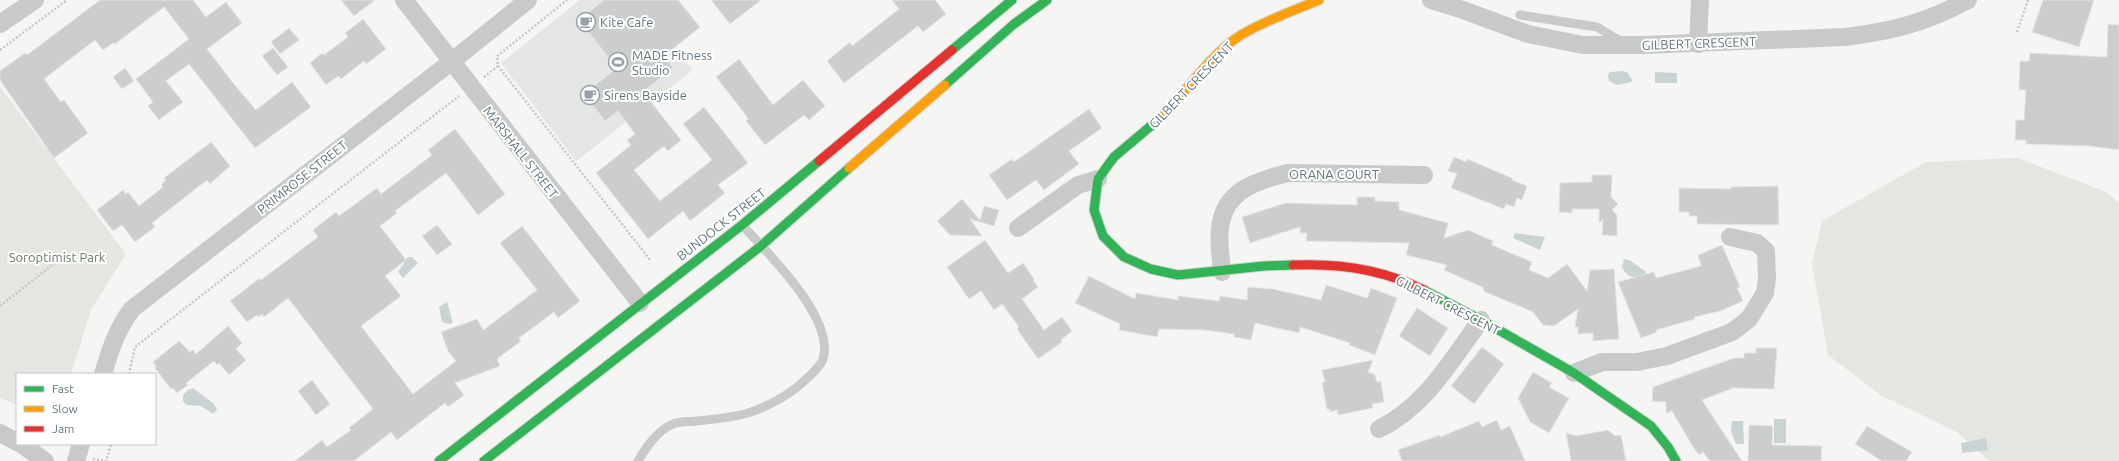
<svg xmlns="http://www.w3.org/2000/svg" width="2119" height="461" viewBox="0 0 2119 461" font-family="Ubuntu,sans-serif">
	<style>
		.built { fill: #e4e6e4 }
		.green { fill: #e4e7e1 }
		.water { fill: #c9d3d4 }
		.building { fill: #cccece; stroke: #e4e4e4 }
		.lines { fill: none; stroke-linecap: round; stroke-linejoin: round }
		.fast-casing { stroke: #d1d2d2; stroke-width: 11 }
		.slow-casing { stroke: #d1d2d2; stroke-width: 11 }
		.jam-casing { stroke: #d1d2d2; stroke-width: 11 }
		.path { stroke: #c5c7c8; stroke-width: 2.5; stroke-dasharray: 2 2; stroke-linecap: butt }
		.lane { stroke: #c8caca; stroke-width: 9 }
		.street { stroke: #c8caca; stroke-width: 18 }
		.fast { stroke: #30b455; stroke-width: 9 }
		.slow { stroke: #ff9f0a; stroke-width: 9 }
		.jam { stroke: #e5322d; stroke-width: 9 }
		.labels { text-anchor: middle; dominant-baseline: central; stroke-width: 4; stroke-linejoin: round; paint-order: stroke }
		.poi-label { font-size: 13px; fill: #62757d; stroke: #fff; text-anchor: start }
		.street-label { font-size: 13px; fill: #62757d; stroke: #fff }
		.park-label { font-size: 13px; fill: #6c7a65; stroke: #fff }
	</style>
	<rect width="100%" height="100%" fill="#f5f5f4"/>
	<!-- built -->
	<polygon class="built" points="580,0 634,0 693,70 576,161 501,63"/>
	<!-- green -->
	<g class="green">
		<polygon points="0,87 126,254 91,310 71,374 17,374 17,405 0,398"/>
		<polygon points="2018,158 2106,192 2119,203 2119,461 1989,461 1957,432 1882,396 1828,355 1812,264 1822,221 1926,162"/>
	</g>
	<!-- water -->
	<g class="water">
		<polygon points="1623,71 1628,73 1632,80 1631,82 1617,85 1609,81 1608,75 1610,72"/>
		<polygon points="1655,72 1677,73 1677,83 1655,83"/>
		<polygon points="1515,233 1545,237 1540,250 1513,238"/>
		<polygon points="408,257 412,257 418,263 403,278 398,272"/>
		<path d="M 1624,259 L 1629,260 L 1645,271 L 1646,276 C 1634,278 1628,279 1622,267 Z"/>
		<polygon points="447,302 453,323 449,324 442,322 439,307"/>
		<polygon points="193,388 214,404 217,410 213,414 201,406 187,405 183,401 183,395 188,390"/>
		<rect x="1774" y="419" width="12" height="24"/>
		<polygon points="1732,421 1743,421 1744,444 1736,444 1731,431"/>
		<polygon points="1986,438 1988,450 1962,453 1961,443"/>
	</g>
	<!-- building -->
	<g class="building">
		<polygon points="100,0 193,0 206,17 226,2 242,23 207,49 233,83 256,110 292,82 311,107 255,148 189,64 166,81 183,102 159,120 148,106 153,102 136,79 189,39 164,7 115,44 113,43 103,50 95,40 44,79 61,102 64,100 88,133 54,158 0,80 0,71 25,53 27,55"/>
		<polygon points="341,0 375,0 354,16"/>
		<polygon points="604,0 678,0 700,27 664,56 673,68 643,92 681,140 668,151 664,146 634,170 660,201 712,160 683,124 704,107 748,163 718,185 725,193 690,221 683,211 648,239 596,173 631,145 627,140 635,134 618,111 605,121 584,94 617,68 579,20"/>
		<polygon points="711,0 761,0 730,24"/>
		<polygon points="892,0 935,0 946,14 923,32 918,26 844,83 827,61 850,42 852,46 899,9"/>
		<polygon points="2043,0 2094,0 2079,47 2032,32"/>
		<polygon points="363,19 386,49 366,64 364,61 341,79 338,76 326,85 310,63 322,53 324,55 348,37 345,33"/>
		<polygon points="2108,24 2119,25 2119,150 2089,146 2026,144 2026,140 2015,140 2016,120 2024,120 2026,90 2019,90 2020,61 2029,61 2030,53 2107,57"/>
		<polygon points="289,28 299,40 280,54 271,42"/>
		<polygon points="273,48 288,67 277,75 262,56"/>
		<polygon points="739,59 773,105 803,80 825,106 809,120 804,115 765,145 746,121 748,119 745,114 716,77"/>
		<polygon points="125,68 134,81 122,89 113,77"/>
		<polygon points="1089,109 1102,128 1069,151 1079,164 1044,190 1036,180 1007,200 989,175 1012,159 1014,162"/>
		<polygon points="455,129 505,194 478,215 446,173 395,211 397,213 380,226 406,260 385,276 401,296 361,326 413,394 456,361 448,351 441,332 477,319 483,330 537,290 500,243 522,226 580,301 558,318 554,312 519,338 521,341 497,359 500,366 455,383 464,395 448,407 445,403 397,440 391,432 354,461 295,461 322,440 327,447 351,430 349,428 373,409 288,298 264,317 262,314 259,317 257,315 247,322 230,301 260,278 261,280 318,237 313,230 336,212 339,216 377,188 381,194 432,155 428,150"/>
		<polygon points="211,142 230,166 210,184 207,180 152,223 155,227 135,242 122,225 113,231 97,210 123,190 126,194 128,192 139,206 163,187 161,185 166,180 164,178"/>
		<polygon points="1454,157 1466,162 1467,159 1512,178 1512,180 1527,186 1522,200 1517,198 1514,207 1506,204 1504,209 1451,188 1457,174 1448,171"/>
		<polygon points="1592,175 1612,175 1611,197 1618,204 1612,210 1617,215 1617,236 1602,235 1603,219 1599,223 1599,209 1572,209 1572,213 1559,212 1560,183 1592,182"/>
		<polygon points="1778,186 1779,225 1697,224 1697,216 1689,216 1689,212 1679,212 1679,188 1731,189 1731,187"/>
		<polygon points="1357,197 1375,197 1375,201 1399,202 1399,210 1448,223 1444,238 1468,230 1493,241 1492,245 1532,262 1529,270 1548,278 1567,264 1587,291 1590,270 1614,269 1619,339 1593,341 1593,333 1578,334 1578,327 1575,327 1578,309 1554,326 1543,325 1533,312 1483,291 1484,288 1444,270 1447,265 1406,255 1409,243 1306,241 1307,233 1300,233 1300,227 1250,243 1242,217 1286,203 1357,205"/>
		<polygon points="962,199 980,220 984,206 999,210 994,226 970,219 982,236 950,235 937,221"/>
		<polygon points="437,225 452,244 437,255 422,236"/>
		<polygon points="985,240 1008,273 1023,263 1034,279 1033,280 1038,287 1022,299 1044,330 1062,317 1072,331 1061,340 1062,342 1038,359 1017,329 1019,327 1002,304 994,310 981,291 969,299 947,267"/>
		<polygon points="1722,245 1740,287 1737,288 1743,301 1720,311 1694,317 1695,319 1656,330 1657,332 1641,338 1618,282 1654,272 1656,278 1701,266 1698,255"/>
		<polygon points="1089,276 1135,299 1136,293 1178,300 1178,296 1219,301 1220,296 1247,300 1248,287 1273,289 1321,300 1326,285 1367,298 1371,288 1397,298 1375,355 1349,345 1350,343 1300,327 1299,333 1255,323 1251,340 1234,337 1234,334 1203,330 1159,329 1157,337 1119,330 1120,324 1075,303"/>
		<polygon points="1417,308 1448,328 1430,356 1399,336"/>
		<polygon points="228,326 242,343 236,349 246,360 229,375 219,363 217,365 214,361 186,383 188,385 177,393 173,388 171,389 155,368 156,366 153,362 179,341 190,352 193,350 196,354"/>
		<polygon points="1482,347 1504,364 1474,404 1451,386"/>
		<polygon points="1756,348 1777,348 1774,389 1733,388 1702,400 1742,461 1710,461 1703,452 1699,455 1693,447 1672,411 1666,413 1666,402 1652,401 1653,387 1734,358 1744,358 1744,353 1756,353"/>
		<polygon points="1373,360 1368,372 1375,375 1377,382 1381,381 1384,402 1372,404 1373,408 1338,415 1337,410 1330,412 1330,409 1327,409 1322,382 1325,382 1322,370"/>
		<polygon points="1533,372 1552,383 1549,387 1569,398 1549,433 1530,422 1518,398"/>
		<polygon points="312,380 330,404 316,415 298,391"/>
		<polygon points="1497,420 1501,430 1510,426 1525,461 1402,461 1398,450 1440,435 1440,437 1479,421 1482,427"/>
		<polygon points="1749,425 1773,426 1772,445 1822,446 1821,461 1748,461"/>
		<polygon points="1867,426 1912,452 1906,461 1882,461 1855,444"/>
		<polygon points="1608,430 1615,436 1621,435 1626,461 1571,461 1566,433 1576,436"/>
	</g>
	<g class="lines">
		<!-- fast casing -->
		<g class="fast-casing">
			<g id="fast">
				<polyline points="952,50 1012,0"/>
				<polyline points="945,85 1014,24 1047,0"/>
				<polyline points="1165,114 1114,157 1098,179 1094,210 1103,236 1124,257 1151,269 1178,275 1264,266 1293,265"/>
				<polyline points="1424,290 1481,320 1574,373 1651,426 1668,447 1676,461"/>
				<polyline points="439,461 742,225 819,161"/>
				<polyline points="484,461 761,246 849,168"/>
			</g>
		</g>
		<!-- slow casing -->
		<g class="slow-casing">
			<g id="slow">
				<path d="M 1165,114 C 1189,87 1211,54 1241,35 C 1266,20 1293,11 1319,0"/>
				<polyline points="849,168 945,85"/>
			</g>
		</g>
		<!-- jam casing -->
		<g class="jam-casing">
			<g id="jam">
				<polyline points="819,161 952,50"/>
				<path d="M 1293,265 C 1338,263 1383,269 1424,290"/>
			</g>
		</g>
		<!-- path -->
		<g class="path">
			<polyline points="2017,32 2028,0"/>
			<polyline points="0,50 67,0"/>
			<polyline points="498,66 651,261"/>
			<polyline points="484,77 498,66 497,56 567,0"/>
			<polyline points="0,306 69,252"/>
			<polyline points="129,374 135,347 459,96"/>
			<polyline points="93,459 106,461 111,444"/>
		</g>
		<!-- lane -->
		<g class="lane">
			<polyline points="1520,15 1597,27 1622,42"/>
			<path d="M 638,461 C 647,446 657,431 673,424 C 680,421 690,422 697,421 C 714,419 731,418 748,413 C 767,407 789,395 803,382 C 810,375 820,368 823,359 C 836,319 766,251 742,225"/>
		</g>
		<!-- street -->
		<g class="street">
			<polyline points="404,0 640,303"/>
			<path d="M 1431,0 L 1463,10 L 1528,34 L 1583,45 L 1643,45 L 1845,37 C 1893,31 1925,23 1968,0"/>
			<polyline points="0,24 35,0"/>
			<polyline points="1698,44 1700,0"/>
			<polyline points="1018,228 1078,185 1098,179"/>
			<path d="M 1222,272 C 1221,258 1218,242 1220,228 C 1224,191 1255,181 1288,173 L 1424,175"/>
			<polyline points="1574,373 1602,362 1637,362 1667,356 1732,332 1749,319 1765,293 1767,278 1766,251 1757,243 1730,237"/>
			<path d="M 103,374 C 110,350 117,329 132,309 L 451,62 L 528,0"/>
			<path d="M 1379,429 C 1426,406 1451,360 1481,320"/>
			<polyline points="0,433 17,442"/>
			<polyline points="21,444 45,461"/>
			<polyline points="76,461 81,444"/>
		</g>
		<!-- fast -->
		<use href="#fast" class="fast"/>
		<!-- slow -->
		<use href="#slow" class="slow"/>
		<!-- jam -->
		<use href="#jam" class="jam"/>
	</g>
	<!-- icons -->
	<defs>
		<g id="cafe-ring" transform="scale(1)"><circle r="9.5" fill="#fff" stroke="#95a2a7" stroke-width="1.5"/><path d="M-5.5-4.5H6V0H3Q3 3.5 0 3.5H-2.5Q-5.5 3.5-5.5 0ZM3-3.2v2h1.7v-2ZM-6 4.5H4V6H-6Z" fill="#95a2a7"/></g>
		<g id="stadium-ring" transform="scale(1)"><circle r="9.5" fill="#fff" stroke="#95a2a7" stroke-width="1.5"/><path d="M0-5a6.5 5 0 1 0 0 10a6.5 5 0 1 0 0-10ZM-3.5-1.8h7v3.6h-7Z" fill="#95a2a7"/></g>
	</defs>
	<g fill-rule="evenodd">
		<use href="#cafe-ring" x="586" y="22"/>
		<use href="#stadium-ring" x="618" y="62"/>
		<use href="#cafe-ring" x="590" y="95"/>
	</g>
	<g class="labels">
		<!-- poi labels -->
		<g class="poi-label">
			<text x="600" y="22">Kite Cafe</text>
			<text x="632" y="55">MADE Fitness<tspan x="632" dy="15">Studio</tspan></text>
			<text x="604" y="95">Sirens Bayside</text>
		</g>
		<!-- street labels -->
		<g class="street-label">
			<text transform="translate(1699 43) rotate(-2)">GILBERT CRESCENT</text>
			<text transform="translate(1191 85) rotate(-46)">GILBERT CRESCENT</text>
			<text transform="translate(521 152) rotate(52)">MARSHALL STREET</text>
			<text x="1334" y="174">ORANA COURT</text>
			<text transform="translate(302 177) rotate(-38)">PRIMROSE STREET</text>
			<text transform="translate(721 224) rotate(-38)">BUNDOCK STREET</text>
			<text transform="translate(1448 305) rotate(27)">GILBERT CRESCENT</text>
		</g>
		<!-- park labels -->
		<g class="park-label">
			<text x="57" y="257">Soroptimist Park</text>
		</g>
	</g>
	<!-- legend -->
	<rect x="16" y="373" width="140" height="72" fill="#ffffff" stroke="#c0c8cb"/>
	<rect x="24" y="386" width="20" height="6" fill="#30b455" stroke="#c0c8cb"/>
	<text x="52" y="393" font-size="12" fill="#62757d">Fast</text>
	<rect x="24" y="406" width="20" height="6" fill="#ff9f0a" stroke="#c0c8cb"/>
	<text x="52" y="413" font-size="12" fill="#62757d">Slow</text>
	<rect x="24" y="426" width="20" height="6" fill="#e5322d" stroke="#c0c8cb"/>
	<text x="52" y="433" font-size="12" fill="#62757d">Jam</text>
</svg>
